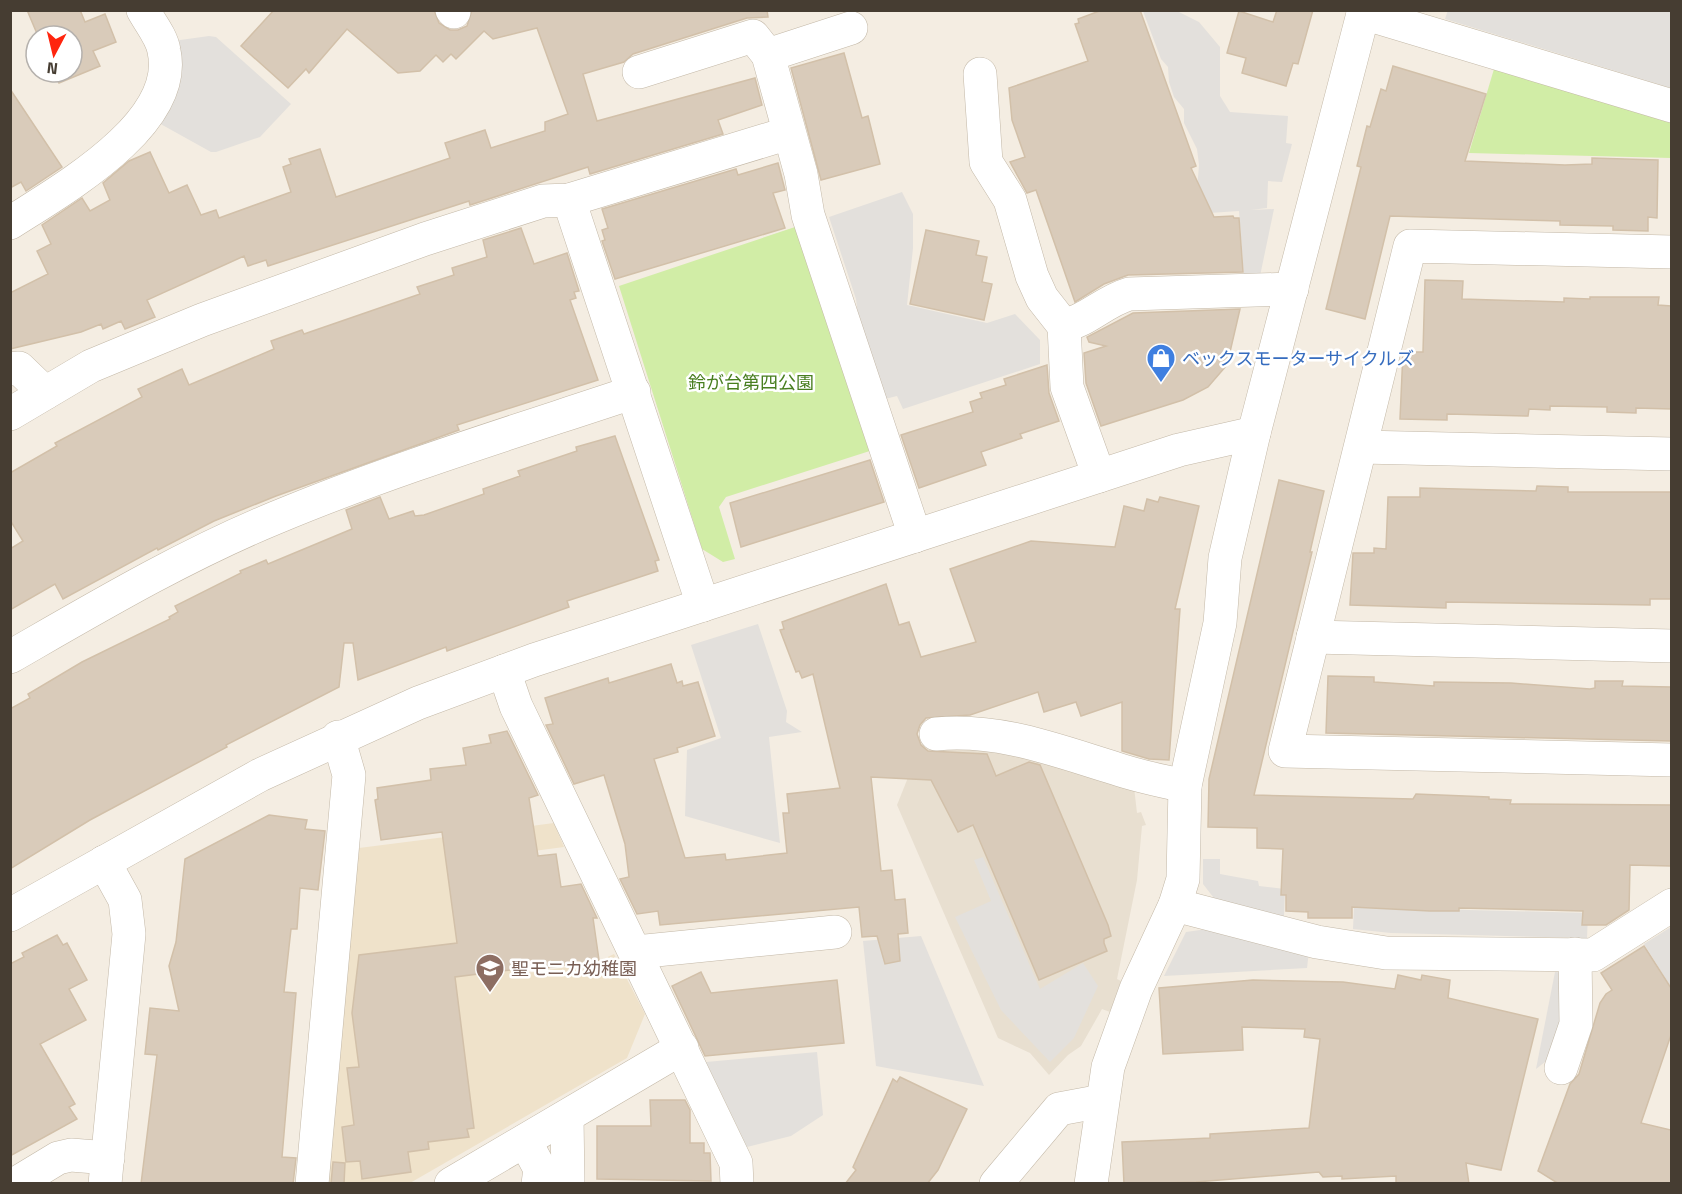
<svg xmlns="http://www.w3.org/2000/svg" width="1682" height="1194" viewBox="0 0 1682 1194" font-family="'Titillium Web','Noto Sans JP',sans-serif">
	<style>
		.residential { fill: #e8dfd0 }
		.education { fill: #efe2ca }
		.green { fill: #d1eda6 }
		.parking { fill: #e3e0dc }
		.building { fill: #d9cbba; stroke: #d2c0a9; stroke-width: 1.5 }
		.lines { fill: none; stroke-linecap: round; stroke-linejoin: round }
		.minor-casing { stroke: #c3b8a7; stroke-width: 34 }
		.minor { stroke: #fff; stroke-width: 33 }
		.labels { text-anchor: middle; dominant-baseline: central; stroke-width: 5; stroke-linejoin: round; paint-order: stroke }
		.shop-label { font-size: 18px; fill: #366cbe; stroke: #fff; text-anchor: start }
		.park-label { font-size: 18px; fill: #487e1f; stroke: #fff }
		.education-label { font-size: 18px; fill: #785e54; stroke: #fff; text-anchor: start }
	</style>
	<rect width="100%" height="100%" fill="#f4ede2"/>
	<!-- residential -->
	<polygon class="residential" points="920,744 1010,751 1134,787 1137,813 1141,812 1146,825 1142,826 1137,880 1117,979 1121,981 1110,1012 1102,1009 1081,1046 1068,1055 1049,1075 1030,1053 998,1038 897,805 907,780 908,746"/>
	<!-- education -->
	<polygon class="education" points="554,823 564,847 511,854 527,973 595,963 614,954 645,1014 627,1058 410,1183 327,1184 359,848"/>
	<!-- green -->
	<g class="green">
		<polygon points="1494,69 1671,123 1671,158 1469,153"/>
		<polygon points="801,225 876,449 726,497 719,507 735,559 723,562 702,549 619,286"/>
	</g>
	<!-- parking -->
	<g class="parking">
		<polygon points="1448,10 1671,11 1671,88 1445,19"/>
		<polygon points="1143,11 1177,11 1199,22 1220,47 1220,96 1230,112 1288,116 1286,143 1292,144 1282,182 1268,181 1267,208 1251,210 1274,209 1260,276 1244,277 1239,211 1195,214 1199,165 1197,149 1184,123 1184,109 1174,97 1169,82 1168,67 1161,59"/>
		<polygon points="209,36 216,37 291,104 260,137 216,152 211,152 157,122 173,41"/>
		<polygon points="902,192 913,214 913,248 907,305 987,323 1015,314 1040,340 1040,364 903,409 897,396 881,400 859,324 856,299 829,217"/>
		<polygon points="758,624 787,711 786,722 802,732 769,737 780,843 685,816 687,750 721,738 691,645"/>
		<polygon points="983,857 1040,989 1083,963 1098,986 1074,1038 1050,1062 1001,1010 955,917 991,901 974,860"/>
		<polygon points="1203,859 1220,859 1220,874 1258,881 1259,886 1285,889 1284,916 1217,902 1203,884"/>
		<polygon points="1354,907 1588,913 1587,938 1391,933 1353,929"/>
		<polygon points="1671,927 1671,987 1644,944"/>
		<polygon points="1214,928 1309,951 1307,968 1164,976 1186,932"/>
		<polygon points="921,936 984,1086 876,1066 863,941"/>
		<polygon points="1555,972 1567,973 1569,1043 1536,1069"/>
		<polygon points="817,1052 823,1115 791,1136 747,1147 706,1062"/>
	</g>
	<!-- building -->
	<g class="building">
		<polygon points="27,10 80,10 85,22 105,14 116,42 93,51 100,66 59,83 54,72 72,72 72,36 38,36"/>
		<polygon points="274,10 434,10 439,23 450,30 458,30 467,26 472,10 767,10 768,17 747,18 633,54 624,62 583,74 597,121 755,78 762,105 718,120 723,134 590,174 588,167 470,205 469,201 268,266 266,260 248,266 244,256 147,300 155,317 125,329 121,321 103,329 101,324 81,332 10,349 10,293 48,274 37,251 51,244 42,225 82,198 90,211 110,200 103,183 129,161 150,152 169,193 187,185 201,215 216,210 219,218 291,192 283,167 291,164 289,159 320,149 336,197 450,158 445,143 485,130 491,148 545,131 545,122 568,114 537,28 493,39 484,31 456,59 451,54 443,62 436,55 420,71 398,73 347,29 309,73 306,69 288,88 241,46"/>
		<polygon points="1102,10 1140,10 1196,166 1191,168 1214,217 1233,216 1234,218 1239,218 1243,272 1128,275 1104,284 1075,302 1036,190 1027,193 1010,162 1025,157 1012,120 1009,88 1088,61 1075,24 1079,23 1078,19"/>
		<polygon points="1277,10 1313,10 1298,64 1293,63 1286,86 1242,73 1246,58 1227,53 1239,11 1273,22"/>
		<polygon points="844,53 862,118 868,116 880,164 821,180 791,68"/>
		<polygon points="1393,66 1486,94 1465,161 1565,165 1592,164 1592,158 1658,160 1657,218 1648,217 1648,231 1613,230 1613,226 1560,225 1560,221 1390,216 1365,319 1326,309 1361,167 1357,166 1367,126 1370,127 1381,89 1386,91"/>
		<polygon points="10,89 62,167 26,191 21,182 10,188"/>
		<polygon points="778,163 785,190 773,193 785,228 615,279 602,241 605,240 602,230 608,228 602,209 736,169 738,175"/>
		<polygon points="521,228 534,264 567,253 579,291 574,292 576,298 570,300 598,380 457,425 459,430 276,496 214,521 158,550 157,548 63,599 55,584 10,610 10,549 23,541 10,520 10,473 57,446 55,443 142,397 138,389 182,369 189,385 274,349 271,341 302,330 304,334 420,294 417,287 454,275 452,268 487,257 483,240"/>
		<polygon points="926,230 979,241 976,255 987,257 982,282 992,284 984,320 910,304"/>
		<polygon points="1425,280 1463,281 1462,299 1564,302 1564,298 1590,299 1590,297 1659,297 1658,305 1671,306 1671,409 1636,408 1636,413 1607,412 1607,407 1550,406 1550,410 1529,409 1528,416 1447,414 1447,420 1400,419 1403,352 1423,352"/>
		<polygon points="1240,309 1227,365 1208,387 1183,400 1101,426 1086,383 1084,353 1106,346 1089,342 1087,337 1133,313"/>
		<polygon points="1047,365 1049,393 1059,421 1020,434 1022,438 981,452 986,465 919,488 901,435 973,412 970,402 982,398 980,393 1006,385 1004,379"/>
		<polygon points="615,436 659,560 655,561 658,571 567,601 569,607 447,651 446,647 358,680 353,643 344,643 339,687 226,745 227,747 90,820 10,869 10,709 30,698 28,694 82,662 170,619 169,617 178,612 175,606 241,573 240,571 266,560 268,564 352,529 346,510 380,497 389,519 413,511 415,516 424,515 484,494 483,489 520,476 518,471 577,451 576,447"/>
		<polygon points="870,460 884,502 741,547 730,503"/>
		<polygon points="1279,480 1324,491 1310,552 1312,552 1254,795 1413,799 1416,794 1489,797 1489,799 1511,800 1510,804 1671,805 1671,866 1630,865 1629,910 1606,925 1582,925 1583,911 1459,908 1459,911 1430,911 1352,907 1352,918 1308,918 1308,912 1286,911 1286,895 1281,895 1283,849 1257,848 1257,828 1208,827 1209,779"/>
		<polygon points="1537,486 1568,487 1568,492 1671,492 1671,599 1650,599 1650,605 1446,602 1446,608 1350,605 1353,553 1374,553 1374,548 1386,549 1388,497 1420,497 1420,488 1536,491"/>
		<polygon points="1160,497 1199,506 1175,609 1180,609 1169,760 1149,759 1122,751 1122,702 1081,716 1076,702 1044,712 1038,692 970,715 926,718 920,725 917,734 921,745 928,751 987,754 996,776 1029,762 1040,765 1108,925 1111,936 1104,939 1104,943 1107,951 1039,980 973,825 958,832 931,780 871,777 881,871 892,870 895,900 905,899 908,933 898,934 900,961 885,964 877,936 862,937 859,907 660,925 658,911 637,914 620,879 629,877 625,844 604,775 574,784 546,725 553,724 545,698 608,678 609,683 671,664 677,683 682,681 683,686 698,682 715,736 677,748 678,752 654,759 685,858 725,854 726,860 787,853 783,813 789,813 787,794 840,788 813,674 802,678 799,671 796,672 780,630 784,629 782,622 886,584 899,625 909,622 921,657 976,642 950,569 1031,541 1115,547 1124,506 1144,511 1147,499 1158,502"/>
		<polygon points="1328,676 1374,677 1374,682 1434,686 1434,682 1511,683 1590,689 1595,688 1595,681 1623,681 1622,686 1671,687 1671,741 1326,733"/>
		<polygon points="507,731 538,795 529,798 538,856 556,854 561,887 581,884 597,918 593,918 599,960 533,970 533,967 455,977 474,1128 467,1129 469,1137 428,1142 429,1149 408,1152 411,1172 362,1179 360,1161 346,1162 342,1127 354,1125 347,1068 359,1067 352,1013 359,955 457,943 442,832 381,840 375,800 378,799 377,788 431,780 430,769 466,765 463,748 491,743 489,735"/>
		<polygon points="269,815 307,820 305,829 325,831 318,890 300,888 297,929 291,929 284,992 296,993 282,1157 296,1158 293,1184 141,1184 157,1055 145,1054 150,1008 179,1011 169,966 176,942 185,859"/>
		<polygon points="57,935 63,945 67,943 87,980 69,989 86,1020 40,1044 75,1104 69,1107 77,1119 10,1156 10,964 24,957 22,953"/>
		<polygon points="1644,946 1671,988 1671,1035 1641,1123 1671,1130 1671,1184 1559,1184 1538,1171 1570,1084 1579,1074 1600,1003 1606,994 1612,990 1601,973"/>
		<polygon points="701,972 711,993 837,980 844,1043 705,1056 672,986"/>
		<polygon points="1398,975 1421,980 1422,975 1450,980 1448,998 1538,1019 1501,1170 1466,1163 1469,1184 1396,1184 1396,1176 1342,1179 1342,1176 1323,1177 1319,1172 1196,1182 1124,1184 1122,1142 1210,1138 1210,1134 1309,1128 1320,1039 1304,1037 1305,1029 1242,1027 1243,1050 1163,1054 1159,988 1253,980 1343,982 1395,989"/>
		<polygon points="900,1077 967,1109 938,1170 927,1184 845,1184 856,1170 853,1167 893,1079 897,1082"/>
		<polygon points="650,1100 685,1100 690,1110 690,1143 704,1143 704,1153 710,1153 711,1181 597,1179 597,1126 651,1126"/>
		<polygon points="333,1162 345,1163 344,1184 331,1184"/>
	</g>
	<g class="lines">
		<!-- minor casing -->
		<g class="minor-casing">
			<g id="minor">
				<polyline points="452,10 454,12"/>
				<polyline points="1363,13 1672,106"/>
				<polyline points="768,55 851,28"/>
				<polyline points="639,72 753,36 768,55 801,174 808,215 915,536"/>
				<polyline points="980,74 986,162 1010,200 1032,276 1042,298 1064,326 1067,387 1099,476"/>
				<polyline points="569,200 703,605"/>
				<path d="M 10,223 C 61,190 180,124 164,51 C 162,37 150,23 143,10"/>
				<polyline points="1672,252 1410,246 1285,751 1672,760"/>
				<path d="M 1064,326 C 1088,320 1105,301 1129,294 L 1292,289"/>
				<polyline points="10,369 19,368 45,393"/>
				<polyline points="10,414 91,366 202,320 425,239 543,201 569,200 789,133"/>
				<polyline points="1361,447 1672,454"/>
				<polyline points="1313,637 1672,646"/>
				<path d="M 10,657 C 97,607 183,556 275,518 C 392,469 514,432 634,392"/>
				<polyline points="504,671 516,706 736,1163 737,1184"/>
				<path d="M 936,734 C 999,728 1055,750 1114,768 C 1137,776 1161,781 1185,786"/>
				<polyline points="104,862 125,900 129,934 105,1184"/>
				<polyline points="1175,905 1317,942 1386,953 1593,955 1672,905"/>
				<polyline points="10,915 260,775 418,703 534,660 1179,450 1254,433"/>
				<polyline points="636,952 835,932"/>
				<polyline points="1561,1068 1576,1024 1575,954"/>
				<polyline points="567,1117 568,1184"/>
				<polyline points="525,1141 540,1169 538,1184"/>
				<polyline points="15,1184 58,1158 71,1155 108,1158"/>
				<polyline points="312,1184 349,775 338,737"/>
				<polyline points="451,1184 682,1048"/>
				<polyline points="996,1184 1059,1109 1102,1101"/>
				<polyline points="1091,1184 1108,1067 1136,989 1175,905 1183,879 1185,786 1220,623 1225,558 1254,433 1364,10"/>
			</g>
		</g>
		<!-- minor -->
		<use href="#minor" class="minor"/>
	</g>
	<!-- icons -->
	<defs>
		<g id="shop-pin" transform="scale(1.5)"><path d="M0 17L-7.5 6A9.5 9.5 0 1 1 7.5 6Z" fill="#3f7fe0" stroke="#fff"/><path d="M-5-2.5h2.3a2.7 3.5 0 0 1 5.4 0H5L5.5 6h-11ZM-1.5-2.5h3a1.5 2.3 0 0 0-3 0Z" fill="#fff"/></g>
		<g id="school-pin" transform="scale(1.5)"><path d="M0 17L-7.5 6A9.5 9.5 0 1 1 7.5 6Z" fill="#8d6e63" stroke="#fff"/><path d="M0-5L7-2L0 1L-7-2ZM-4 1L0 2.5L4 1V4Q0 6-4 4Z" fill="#fff"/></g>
	</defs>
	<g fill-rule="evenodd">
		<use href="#shop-pin" x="1161" y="358"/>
		<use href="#school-pin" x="490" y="968"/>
	</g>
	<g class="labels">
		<!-- shop labels -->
		<g class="shop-label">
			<text x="1182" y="358">ベックスモーターサイクルズ</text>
		</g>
		<!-- park labels -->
		<g class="park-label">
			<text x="751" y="382">鈴が台第四公園</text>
		</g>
		<!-- education labels -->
		<g class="education-label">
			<text x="511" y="968">聖モニカ幼稚園</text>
		</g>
	</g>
	<!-- border -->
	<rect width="1682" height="1194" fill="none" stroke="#463d32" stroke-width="24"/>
	<!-- north arrow -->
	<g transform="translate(54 54) rotate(187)"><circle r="28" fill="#ffffff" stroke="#b5b1ad" stroke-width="1.5"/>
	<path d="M0-4.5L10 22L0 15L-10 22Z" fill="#ff250e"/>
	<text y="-9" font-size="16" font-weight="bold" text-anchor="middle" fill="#463d32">N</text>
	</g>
</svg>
